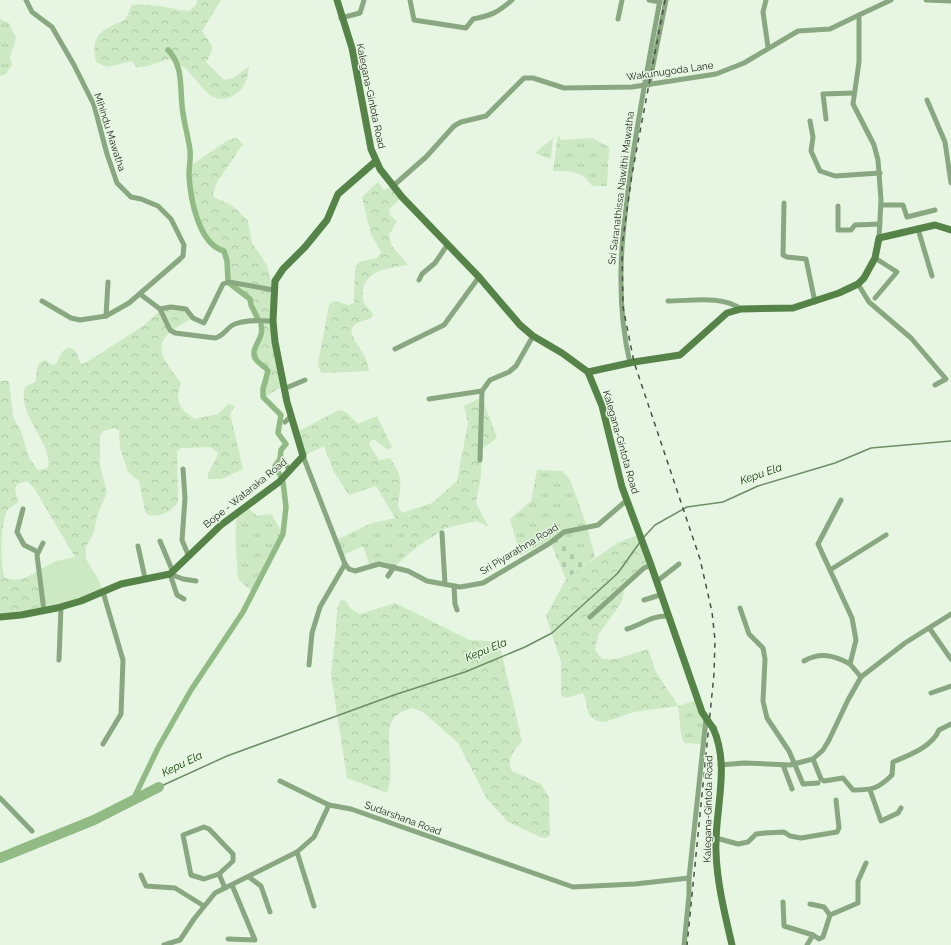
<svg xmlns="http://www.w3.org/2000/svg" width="951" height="945" viewBox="0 0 951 945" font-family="Raleway,sans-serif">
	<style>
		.grass { fill: url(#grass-tufts) }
		.forest { fill: url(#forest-crowns) }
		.cemetery { fill: url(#cemetery-stones) }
		.park { fill: #cce9c3 }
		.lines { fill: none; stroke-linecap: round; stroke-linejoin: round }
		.stream { stroke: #6e8d66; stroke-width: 1.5 }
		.canal { stroke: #91ba85; stroke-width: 5.5 }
		.river { stroke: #91ba85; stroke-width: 10 }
		.street { stroke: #89a780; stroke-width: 5 }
		.secondary { stroke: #568348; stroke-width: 7 }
		.rail { stroke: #4a5147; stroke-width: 1.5; stroke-dasharray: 5 5; stroke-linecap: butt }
		.secondary-bridge { stroke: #568348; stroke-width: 7 }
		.labels { text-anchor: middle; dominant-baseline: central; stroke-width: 3; stroke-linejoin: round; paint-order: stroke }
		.street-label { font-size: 10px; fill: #1e231c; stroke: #e6f6e2 }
		.water-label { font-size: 11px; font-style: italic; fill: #0e3600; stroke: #e6f6e2 }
	</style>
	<defs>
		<pattern id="grass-tufts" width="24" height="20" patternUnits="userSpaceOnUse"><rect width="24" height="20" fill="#cce9c3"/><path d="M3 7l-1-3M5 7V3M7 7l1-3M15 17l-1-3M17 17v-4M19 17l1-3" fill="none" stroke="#afc8a7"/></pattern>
		<pattern id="forest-crowns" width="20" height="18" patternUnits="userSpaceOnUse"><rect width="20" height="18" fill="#cce9c3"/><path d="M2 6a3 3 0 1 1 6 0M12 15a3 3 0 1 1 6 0" fill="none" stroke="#afc8a7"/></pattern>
		<pattern id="cemetery-stones" width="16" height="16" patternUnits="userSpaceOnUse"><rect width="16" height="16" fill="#cce9c3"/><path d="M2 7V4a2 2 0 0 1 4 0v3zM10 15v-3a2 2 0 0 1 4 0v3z" fill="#afc8a7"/></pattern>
	</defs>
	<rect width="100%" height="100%" fill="#e6f6e2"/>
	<!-- grass -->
	<g class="grass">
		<polygon points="0,19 9,23 16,39 10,57 12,65 6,74 0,76"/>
		<path d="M 558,134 L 561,140 L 592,138 L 609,147 L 607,186 L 592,186 C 582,171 570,171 553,171 Z"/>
		<polygon points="553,138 551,159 535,153"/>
		<polygon points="537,470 562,471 570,480 586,523 595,557 587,564 564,534 520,555 510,519 531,501"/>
		<path d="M 246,506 L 257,516 L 268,514 L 272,515 L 283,534 L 253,592 L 238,579 C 237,557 234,535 237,513 Z"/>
		<polygon points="395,518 418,546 394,567 370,566 363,546 341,556 336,540 372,523"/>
		<polygon points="697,700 704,716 703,744 684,743 681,734 678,706"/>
	</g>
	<!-- forest -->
	<g class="forest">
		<path d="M 197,0 L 221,0 L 202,31 L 212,46 L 211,53 L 206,62 L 224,80 L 234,78 L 249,66 C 248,77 246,86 237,93 C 213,111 202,85 188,71 C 183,66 175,63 169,59 L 144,67 L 136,67 L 132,61 L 107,67 L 96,62 C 90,35 102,29 125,20 L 132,5 C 151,3 169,9 189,11 L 196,5 Z"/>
		<path d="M 236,138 L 243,144 L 217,182 L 213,193 L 214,197 L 233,206 L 248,221 L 252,243 L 267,265 L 273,290 L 272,317 L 284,385 L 264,398 L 263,389 L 268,371 L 256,360 L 253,351 C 273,321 253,327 250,299 L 229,283 L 227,261 L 224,251 C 197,243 188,190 190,166 L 228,140 Z"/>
		<path d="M 378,182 L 384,190 L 393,186 L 402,197 L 389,209 L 390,215 L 397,221 L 389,235 L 392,246 L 408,265 C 387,268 359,271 363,300 C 365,307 371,309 373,315 L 371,318 C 342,327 350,332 363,353 C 366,358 368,365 369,371 L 322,373 L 320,371 L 318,363 L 329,305 L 334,301 L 349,305 L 354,303 L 355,269 L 359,262 L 377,258 L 381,252 L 371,234 L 362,197 Z"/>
		<path d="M 162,309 L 186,309 L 193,318 C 181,325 157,335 162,353 C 165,363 175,374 181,383 C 174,401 180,410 195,419 L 218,414 L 228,404 L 235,406 L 230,413 L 243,469 L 222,479 L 208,479 C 206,472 216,462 218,453 L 211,447 L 181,448 L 177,451 L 178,502 C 171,512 161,517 148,515 L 145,511 L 139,481 L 128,472 L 120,448 L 119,430 L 114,428 L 103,431 L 100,436 L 100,465 L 107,493 L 97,516 L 94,532 L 86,547 L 86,559 L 75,557 L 34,488 L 27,481 L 17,484 L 15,490 L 18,502 L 7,510 C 0,530 0,556 4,577 C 16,583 28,578 39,570 L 44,611 L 0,617 L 0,381 L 9,381 L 13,417 L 21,431 L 28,456 L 38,470 L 47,468 C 57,448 16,416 25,387 L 35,382 C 38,373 34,362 46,360 L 51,365 L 56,364 L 62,352 L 67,348 C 80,348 75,357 82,364 L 87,362 L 143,326 Z"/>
		<path d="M 482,397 L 497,438 L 482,449 L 481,476 L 476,503 L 488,526 L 476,521 L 446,528 L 418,546 L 395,518 L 376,486 L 349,495 L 334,472 L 324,446 L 303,456 L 297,432 L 339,410 L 346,412 L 358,424 L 377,416 L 392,447 L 388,450 L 375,440 L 371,440 L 369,444 L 379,460 L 390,458 C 405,481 400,483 398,507 L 402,513 L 432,503 L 457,481 L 468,423 L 464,406 Z"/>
		<polygon points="640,534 651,565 626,584 621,603 598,635 595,650 602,659 616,659 648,649 655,670 678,706 634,712 605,722 597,721 589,715 585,698 583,693 565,698 561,695 561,662 546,616 566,579 617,543"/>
		<path d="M 341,600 L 346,601 L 350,608 L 360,614 L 395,603 L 469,640 L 499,642 L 522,741 C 515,750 505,759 512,771 L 541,784 L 549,797 L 550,836 L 545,838 L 540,837 L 508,822 L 487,799 L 458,743 L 423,712 L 412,708 C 406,710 397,713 393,719 C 383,735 396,770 387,793 L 347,778 L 331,675 L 336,629 L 337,609 Z"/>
	</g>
	<!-- cemetery -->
	<polygon class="cemetery" points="564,534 587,564 566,579 550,541"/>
	<!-- park -->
	<polygon class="park" points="75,557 86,559 98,579 103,592 44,611 39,570 56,561"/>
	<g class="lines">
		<!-- stream -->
		<g class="stream">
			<polyline points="644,537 655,525 687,507 723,502 758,486 835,463 871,448 951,441"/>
			<polyline points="159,787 227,756 394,695 465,672 525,647 552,633 618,573 640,542"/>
		</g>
		<!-- canal -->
		<g class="canal">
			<path d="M 168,50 C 183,65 180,86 182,105 C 183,120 188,135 190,150 C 191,158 189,166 189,174 C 190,197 198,244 224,251 L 227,261 L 228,280"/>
			<polyline points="229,283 250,299 251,305 258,319"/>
			<path d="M 261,325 C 265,339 250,347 255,358 C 257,363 265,366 268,371 L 263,389 L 263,397 L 281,415 L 278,433 L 286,444 L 281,450 L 280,459 L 275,466 L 280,475"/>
			<polyline points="133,800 158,748 191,690 243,612 283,534 286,507 283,482"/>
		</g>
		<!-- river -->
		<polyline class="river" points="0,858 94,820 159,787"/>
		<!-- street -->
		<g class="street">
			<polyline points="26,0 32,12 52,27 74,65 94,105 107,154 117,183 131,197 141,199 158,206 171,219 184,245 183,256 180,259 129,303 106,316 80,320 71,318 42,301"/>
			<path d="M 410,0 L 414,20 L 466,28 L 473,19 C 490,16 499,12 512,0"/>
			<polyline points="649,0 660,2"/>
			<polyline points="766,0 763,12 768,47"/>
			<polyline points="926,0 951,1"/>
			<polyline points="341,18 360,13 364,0"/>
			<polyline points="618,19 622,0"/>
			<polyline points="649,85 666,0"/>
			<polyline points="927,100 945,142 951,183"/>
			<polyline points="826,119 823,94 853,93"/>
			<polyline points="810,121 813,137 811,151 820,171 835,176 880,173"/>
			<polyline points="393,186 426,157 454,126 461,122 486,116 524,78 533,78 564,88 632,87 716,74 744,63 798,31 830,29 859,15"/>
			<polyline points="784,203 783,255 787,257 806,259 815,302"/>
			<polyline points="881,205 903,205 907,217 935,210"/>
			<polyline points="838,206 838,230 851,230 855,225 880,224"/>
			<polyline points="918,229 932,276"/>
			<polyline points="879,238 881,200 878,160 874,145 853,104 859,62 859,15 891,0"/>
			<polyline points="419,280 422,274 435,263 448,244"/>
			<polyline points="858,284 869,302 911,338 946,379 935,385"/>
			<polyline points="140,294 160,309 171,307 186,309 193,318 204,323 223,284 229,282 274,290"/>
			<polyline points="875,298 897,272 875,258"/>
			<path d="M 668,301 C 692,301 721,295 741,309"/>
			<path d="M 160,309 L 170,330 L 175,333 L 215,338 C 224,336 227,327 235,324 C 247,319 261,321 273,321"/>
			<polyline points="106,316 108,282"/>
			<polyline points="395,349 444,325 479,277"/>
			<path d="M 630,363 C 614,296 622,229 632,161 C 640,107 650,54 660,0"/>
			<polyline points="286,388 305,380"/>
			<polyline points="429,399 482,391 490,380 509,372 516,366 533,336"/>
			<polyline points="285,422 291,416"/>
			<polyline points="303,456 345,564"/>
			<polyline points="283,460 290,471"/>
			<polyline points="480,460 482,391"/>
			<polyline points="183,469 185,498 182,540 189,557"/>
			<polyline points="841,500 818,544 852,618 856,640 850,664 861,677"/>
			<polyline points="23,509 17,532 24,545 38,552"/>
			<polyline points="442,533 445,584"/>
			<polyline points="160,541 173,572"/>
			<polyline points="43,543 37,555 44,611"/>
			<polyline points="138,546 145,578"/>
			<polyline points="830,570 886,535"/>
			<polyline points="388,576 394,567"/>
			<polyline points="656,582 679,564"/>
			<polyline points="454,586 455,604 457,610"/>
			<polyline points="103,592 123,660 121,714 103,744"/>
			<polyline points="184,599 177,595 170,574 183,579 196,581"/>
			<polyline points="644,600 660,595"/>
			<polyline points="740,608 749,634 763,648 765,659 763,701 767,718 789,751 803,784 818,783"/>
			<polyline points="590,617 644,568 651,565"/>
			<path d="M 627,629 C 643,624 650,616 667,616"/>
			<polyline points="930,629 951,659"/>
			<polyline points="59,660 61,607"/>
			<path d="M 804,661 C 820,652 834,655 850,664"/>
			<polyline points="309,665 312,633 320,607 345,564 349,569 355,571 379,564 408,571 427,581 460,587 483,583 550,543 564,532 598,525 627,500"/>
			<polyline points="931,693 951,686"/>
			<path d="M 813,759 L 821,779 L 824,781 L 843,778 L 853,790 C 872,790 878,789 892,775 L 893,762 C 909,755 932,747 939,730 L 951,724"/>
			<polyline points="720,765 744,763 790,765 813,759 823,750 829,740 848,700 861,677 905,643 951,614"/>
			<polyline points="783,765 792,789"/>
			<polyline points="280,781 329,805"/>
			<polyline points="870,790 881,821 898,813 901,808"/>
			<polyline points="0,798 32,831"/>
			<polyline points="716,838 738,844 748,842 756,834 765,833 784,832 790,836 801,838 837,832 839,828 836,800"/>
			<polyline points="297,852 314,906"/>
			<polyline points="219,874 233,861 233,854 209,829 204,827 183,835 191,875 204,879 219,874 225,888"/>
			<polyline points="141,875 146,886 175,888 204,906"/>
			<polyline points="249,877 261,886 270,912"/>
			<polyline points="783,902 784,926 813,935"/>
			<polyline points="810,904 824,907 830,915 858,903 858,881 866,863"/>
			<polyline points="228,939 255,940 232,885"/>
			<polyline points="164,945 180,940 194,919 215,893 297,852 314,837 329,805 351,809 573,887 635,884 689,878"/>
			<polyline points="684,945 689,895 689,878 706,719"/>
			<polyline points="807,945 813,935 819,939 823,937 830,915"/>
		</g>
		<!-- secondary -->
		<g class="secondary">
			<polyline points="337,0 352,48 371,149 380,169 402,197 479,277 520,325 533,336 562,353 588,372 602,406 622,487 651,565 702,712 708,721"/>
			<polyline points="588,372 634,362 680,355 727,313 741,309 793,308 839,293 858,284 864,278 875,258 879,238 935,225 951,230"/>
			<polyline points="0,617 21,615 57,608 81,601 121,584 170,574 221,525 279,482 303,456 287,402 275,342 273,321 275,281 283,269 305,247 327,220 338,194 376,161"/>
			<path d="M 713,728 C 731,767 714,812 716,852 C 717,883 725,915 732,945"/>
		</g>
		<!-- rail -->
		<polyline class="rail" points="665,0 632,174 622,246 623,307 634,362 700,559 712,612 715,640 714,674 687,945"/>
		<!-- secondary-bridge -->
		<polyline class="secondary-bridge" points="708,721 713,728"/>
	</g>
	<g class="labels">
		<!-- street labels -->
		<g class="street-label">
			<text transform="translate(670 71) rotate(-8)">Wakunugoda Lane</text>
			<text transform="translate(371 96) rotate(78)">Kalegana-Gintota Road</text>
			<text transform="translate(110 132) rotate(72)">Mihindu Mawatha</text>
			<text transform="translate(621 188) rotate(-83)">Sri Saranathissa Nawithi Mawatha</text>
			<text transform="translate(621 442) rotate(74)">Kalegana-Gintota Road</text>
			<text transform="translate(245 493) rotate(-39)">Bope - Wataraka Road</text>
			<text transform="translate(519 549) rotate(-31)">Sri Piyarathna Road</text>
			<text transform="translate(708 809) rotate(-89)">Kalegana-Gintota Road</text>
			<text transform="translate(403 818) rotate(20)">Sudarshana Road</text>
		</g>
		<!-- water labels -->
		<g class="water-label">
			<text transform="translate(761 474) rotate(-19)">Kepu Ela</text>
			<text transform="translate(486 650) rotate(-22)">Kepu Ela</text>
			<text transform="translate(182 764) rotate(-26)">Kepu Ela</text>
		</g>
	</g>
</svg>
